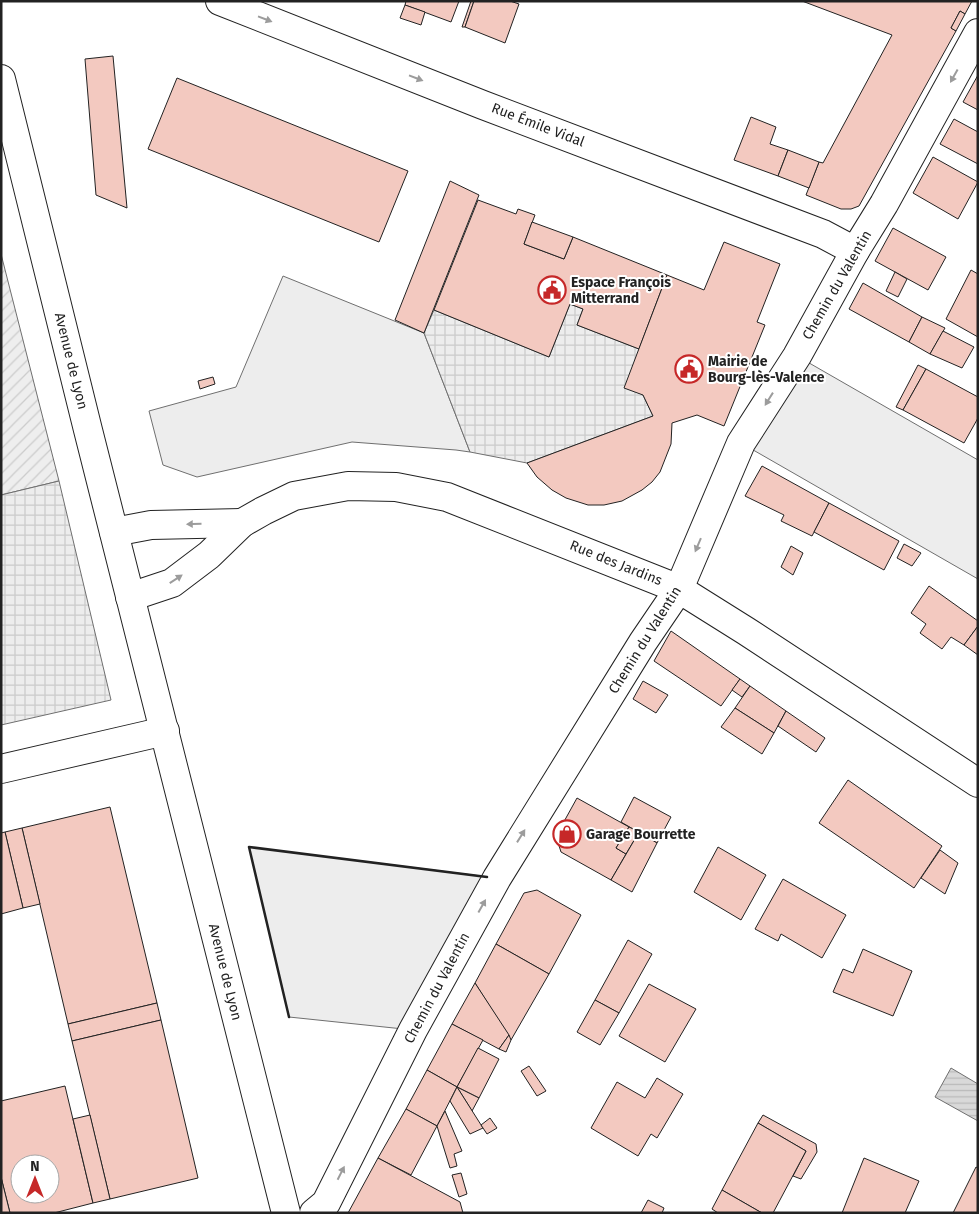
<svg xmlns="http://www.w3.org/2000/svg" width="979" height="1214" viewBox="0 0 979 1214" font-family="'Fira Sans',sans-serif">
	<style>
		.garden { fill: url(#garden-furrows); stroke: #6f6f6f }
		.parking { fill: #ededed; stroke: #6f6f6f }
		.plaza { fill: url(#plaza-grid); stroke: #6f6f6f }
		.water { fill: url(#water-rules); stroke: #6f6f6f }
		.building { fill: #f3c9c0; stroke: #222; fill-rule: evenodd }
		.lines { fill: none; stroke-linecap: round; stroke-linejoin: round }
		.minor-casing { stroke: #222; stroke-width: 30 }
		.major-casing { stroke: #222; stroke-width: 30 }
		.minor { stroke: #fff; stroke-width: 28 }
		.major { stroke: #fff; stroke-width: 28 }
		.wall { stroke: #222; stroke-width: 2.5 }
		.oneway { fill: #9c9c9c }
		.labels { text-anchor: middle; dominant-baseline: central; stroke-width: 4; stroke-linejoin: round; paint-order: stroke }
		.street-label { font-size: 14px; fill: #222; stroke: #fff }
		.poi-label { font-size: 14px; font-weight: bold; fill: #222; stroke: #fff; text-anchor: start }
	</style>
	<defs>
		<pattern id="garden-furrows" width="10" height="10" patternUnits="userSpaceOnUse" patternTransform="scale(1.25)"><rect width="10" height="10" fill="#eee"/><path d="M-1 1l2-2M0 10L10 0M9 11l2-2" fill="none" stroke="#ccc"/></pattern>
		<pattern id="plaza-grid" width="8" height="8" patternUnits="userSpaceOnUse" patternTransform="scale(1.25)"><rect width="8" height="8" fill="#ededed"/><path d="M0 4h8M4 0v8" fill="none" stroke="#cbcbcb"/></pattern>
		<pattern id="water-rules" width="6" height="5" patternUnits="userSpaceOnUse" patternTransform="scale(1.25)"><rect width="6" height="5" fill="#d9d9d9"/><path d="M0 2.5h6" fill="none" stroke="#bababa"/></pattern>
	</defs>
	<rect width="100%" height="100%" fill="#fff"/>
	<!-- garden -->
	<polygon class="garden" points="1,254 59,481 1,495"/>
	<!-- parking -->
	<g class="parking">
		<polygon points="283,276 424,333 470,452 456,450 352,442 197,477 163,465 149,411 236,387"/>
		<polygon points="797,356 978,460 978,579 741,443"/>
		<polygon points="249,847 497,878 413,1030 289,1017"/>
	</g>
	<!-- plaza -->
	<g class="plaza">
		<polygon points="570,304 583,309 577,325 639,349 643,395 653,416 527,463 470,452 424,333 434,310 549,357"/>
		<polygon points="59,481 111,700 1,725 1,495"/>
	</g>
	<!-- water -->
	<polygon class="water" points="951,1068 978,1084 978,1121 935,1097"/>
	<!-- building -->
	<g class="building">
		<polygon points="406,1 459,1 451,22 405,5"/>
		<polygon points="471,1 474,1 465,27 462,27"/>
		<polygon points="474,1 510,1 519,4 505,43 465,27"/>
		<polygon points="802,1 972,1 965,14 960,11 951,28 956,31 859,206 851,209 841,209 806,195 819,162 823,163 892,35"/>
		<polygon points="405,5 425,12 421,25 400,18"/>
		<polygon points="960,11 965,14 956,31 951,28"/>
		<polygon points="113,56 127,208 96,195 85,59"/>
		<polygon points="978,75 978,110 963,102"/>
		<polygon points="177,78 408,171 379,242 148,149"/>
		<polygon points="751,117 776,127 770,144 788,150 778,176 734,160"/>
		<polygon points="954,119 978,132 978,164 940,144"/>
		<polygon points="788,150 819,162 809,188 778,176"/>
		<polygon points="933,157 978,182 958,219 913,193"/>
		<polygon points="450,181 479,195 424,333 395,320"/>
		<polygon points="478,200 516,214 518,209 535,215 524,244 564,259 573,237 667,275 639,349 577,325 583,309 570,304 549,357 434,310"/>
		<polygon points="532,222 573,237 564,259 524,244"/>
		<polygon points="893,228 946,257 928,290 875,261"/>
		<polygon points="724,242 780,264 757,322 765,325 724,426 697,415 672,423 671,444 660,472 652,482 642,490 622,501 604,505 588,505 566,498 552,490 537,477 527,463 653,416 643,395 624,388 667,275 704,290"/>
		<polygon points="971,270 978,274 978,337 946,319"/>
		<polygon points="895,272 907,279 898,297 886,291"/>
		<polygon points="863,283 922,317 909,342 849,309"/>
		<polygon points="922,317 945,328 930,354 909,342"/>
		<polygon points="943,331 974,347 962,368 930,354"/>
		<polygon points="918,365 926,369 903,410 896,407"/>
		<polygon points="926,369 978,397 978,418 964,443 903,410"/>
		<polygon points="213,377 215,384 200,389 198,381"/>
		<polygon points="762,466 829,503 812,536 781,521 784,515 745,496"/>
		<polygon points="829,503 899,541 884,570 814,532"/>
		<polygon points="904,544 921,553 912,566 897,558"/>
		<polygon points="791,546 803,553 793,575 781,567"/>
		<polygon points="929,586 978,621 978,626 964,645 951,637 942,649 920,633 926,624 911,613"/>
		<polygon points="978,626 978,655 964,645"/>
		<polygon points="671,631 740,679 721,706 654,661"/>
		<polygon points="740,679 750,686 742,697 732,690"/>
		<polygon points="643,681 668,695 656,713 633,699"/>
		<polygon points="750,686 786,711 774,733 735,708"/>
		<polygon points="735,708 774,733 762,754 721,727"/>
		<polygon points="786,711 825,738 816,752 778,726"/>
		<polygon points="848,780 942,846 914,888 819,823"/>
		<polygon points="634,797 671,817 657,843 621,822"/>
		<polygon points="577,798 629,827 616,848 626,854 611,880 561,852 556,836"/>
		<polygon points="110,807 157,1003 68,1024 22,828"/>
		<polygon points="629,827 639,832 626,854 616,848"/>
		<polygon points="22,828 40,904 23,908 5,832"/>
		<polygon points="5,832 23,908 1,914 1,833"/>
		<polygon points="639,832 657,843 632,892 611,880"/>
		<polygon points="718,847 766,875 741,920 694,892"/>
		<polygon points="940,850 958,863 945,894 921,878"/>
		<polygon points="783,879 846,915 822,958 781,934 778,941 755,929"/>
		<polygon points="537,890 581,915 549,974 496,944 524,893"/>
		<polygon points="628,940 652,954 619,1013 595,1000"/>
		<polygon points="496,944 549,974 511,1040 475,983"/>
		<polygon points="863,949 912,971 893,1016 833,992 843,969 853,973"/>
		<polygon points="475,983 509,1035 499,1049 452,1024"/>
		<polygon points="649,984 696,1009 665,1062 619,1036"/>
		<polygon points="595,1000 619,1013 600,1045 577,1032"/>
		<polygon points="157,1003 161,1020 72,1041 68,1024"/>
		<polygon points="161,1020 198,1178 110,1199 72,1041"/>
		<polygon points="452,1024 483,1040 457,1087 427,1070"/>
		<polygon points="509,1035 511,1040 506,1052 499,1049"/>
		<polygon points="478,1048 499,1059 479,1098 457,1087"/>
		<polygon points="529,1066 546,1091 537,1096 521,1071"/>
		<polygon points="427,1070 457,1087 437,1126 406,1109"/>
		<polygon points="657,1078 683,1094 657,1138 651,1134 638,1156 591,1128 617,1082 645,1098"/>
		<path d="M 65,1086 L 93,1203 L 54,1213 L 10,1213 L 1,1177 L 1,1101 ZM 20,1164 L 50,1164 L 50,1194 L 20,1194 Z"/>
		<polygon points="457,1087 479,1098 472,1111"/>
		<polygon points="457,1087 483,1128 470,1134 450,1101"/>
		<polygon points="406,1109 437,1126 411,1175 378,1158"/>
		<polygon points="445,1111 462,1151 454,1154 457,1166 450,1168 437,1126"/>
		<polygon points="90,1115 110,1199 93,1203 73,1119"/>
		<polygon points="763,1115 816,1144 817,1152 801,1179 793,1176 806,1151 758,1123"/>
		<polygon points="490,1118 497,1128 487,1134 481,1125"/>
		<polygon points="758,1123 806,1151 773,1213 762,1213 722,1190"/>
		<polygon points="378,1158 460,1202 463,1213 348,1213"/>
		<polygon points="864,1158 919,1181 905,1213 842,1213"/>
		<polygon points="976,1167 978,1168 978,1213 953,1213"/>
		<polygon points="461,1173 467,1194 459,1197 452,1175"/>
		<polygon points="1,1177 10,1213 1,1213"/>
		<polygon points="722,1190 762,1213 718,1213 712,1209"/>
		<polygon points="648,1200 664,1208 662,1213 641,1213"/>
	</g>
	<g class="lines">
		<!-- minor casing -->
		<g class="minor-casing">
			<g id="minor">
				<polyline points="220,1 483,105 823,234 855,251"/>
				<polyline points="114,532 151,525 242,523"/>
				<polyline points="130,597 172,583 209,555 242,523 263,511 294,496 348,486 396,487 447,497 679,589 746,631 978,783"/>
				<polyline points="1,769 165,731"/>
				<polyline points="314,1213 326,1203 413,1030 497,878 643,642 679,589 741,443 797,356 855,251 884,204 978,33"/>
			</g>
		</g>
		<!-- major casing -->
		<g class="major-casing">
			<polyline id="major" points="1,79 88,430 286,1213"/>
		</g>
		<!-- minor -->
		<use href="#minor" class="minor"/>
		<!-- major -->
		<use href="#major" class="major"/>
		<!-- wall -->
		<polyline class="wall" points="289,1017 249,847 487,877"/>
	</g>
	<!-- one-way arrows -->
	<defs><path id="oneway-solid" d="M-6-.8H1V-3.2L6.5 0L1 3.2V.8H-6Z" transform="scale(1.25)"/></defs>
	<g class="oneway">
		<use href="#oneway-solid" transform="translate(265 19) rotate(21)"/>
		<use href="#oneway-solid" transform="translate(954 76) rotate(119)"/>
		<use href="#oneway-solid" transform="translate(416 78) rotate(21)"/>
		<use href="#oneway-solid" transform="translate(769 399) rotate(122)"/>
		<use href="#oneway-solid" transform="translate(194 524) rotate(179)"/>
		<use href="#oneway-solid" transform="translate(698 545) rotate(113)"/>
		<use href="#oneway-solid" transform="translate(176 579) rotate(-33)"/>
		<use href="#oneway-solid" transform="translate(521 836) rotate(-58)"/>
		<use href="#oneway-solid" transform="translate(482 906) rotate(-61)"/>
		<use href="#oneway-solid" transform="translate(341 1173) rotate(-63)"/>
	</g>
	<!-- icons -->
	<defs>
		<g id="civic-ring" transform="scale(1.4375)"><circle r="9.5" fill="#fff" stroke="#c62828" stroke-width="1.5"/><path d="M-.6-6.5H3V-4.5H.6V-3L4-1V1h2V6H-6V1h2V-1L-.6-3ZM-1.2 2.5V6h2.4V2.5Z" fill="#c62828"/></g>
		<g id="shop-ring" transform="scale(1.4375)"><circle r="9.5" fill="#fff" stroke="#c62828" stroke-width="1.5"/><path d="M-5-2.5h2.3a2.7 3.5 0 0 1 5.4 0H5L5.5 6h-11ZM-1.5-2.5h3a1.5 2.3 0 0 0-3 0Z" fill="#c62828"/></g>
	</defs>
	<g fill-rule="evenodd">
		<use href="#civic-ring" x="552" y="290"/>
		<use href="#civic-ring" x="689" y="369"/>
		<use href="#shop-ring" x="567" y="834"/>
	</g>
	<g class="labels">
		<!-- street labels -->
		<g class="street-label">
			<text transform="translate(538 125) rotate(21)">Rue Émile Vidal</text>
			<text transform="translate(837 285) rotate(-60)">Chemin du Valentin</text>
			<text transform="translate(71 361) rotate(76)">Avenue de Lyon</text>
			<text transform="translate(616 563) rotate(22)">Rue des Jardins</text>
			<text transform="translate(645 640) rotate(-58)">Chemin du Valentin</text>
			<text transform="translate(225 972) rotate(76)">Avenue de Lyon</text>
			<text transform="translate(437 988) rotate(-62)">Chemin du Valentin</text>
		</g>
		<!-- poi labels -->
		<g class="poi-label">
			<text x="571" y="282">Espace François<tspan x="571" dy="16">Mitterrand</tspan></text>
			<text x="708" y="361">Mairie de<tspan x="708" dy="16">Bourg-lès-Valence</tspan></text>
			<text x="586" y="834">Garage Bourrette</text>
		</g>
	</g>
	<!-- border -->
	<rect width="979" height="1214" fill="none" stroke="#222222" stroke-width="5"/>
	<!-- north arrow -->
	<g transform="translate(35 1179)"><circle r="24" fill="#ffffff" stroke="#a7a7a7"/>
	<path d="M0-4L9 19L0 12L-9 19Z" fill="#c62828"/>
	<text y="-8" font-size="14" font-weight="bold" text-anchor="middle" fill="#222222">N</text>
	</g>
</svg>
